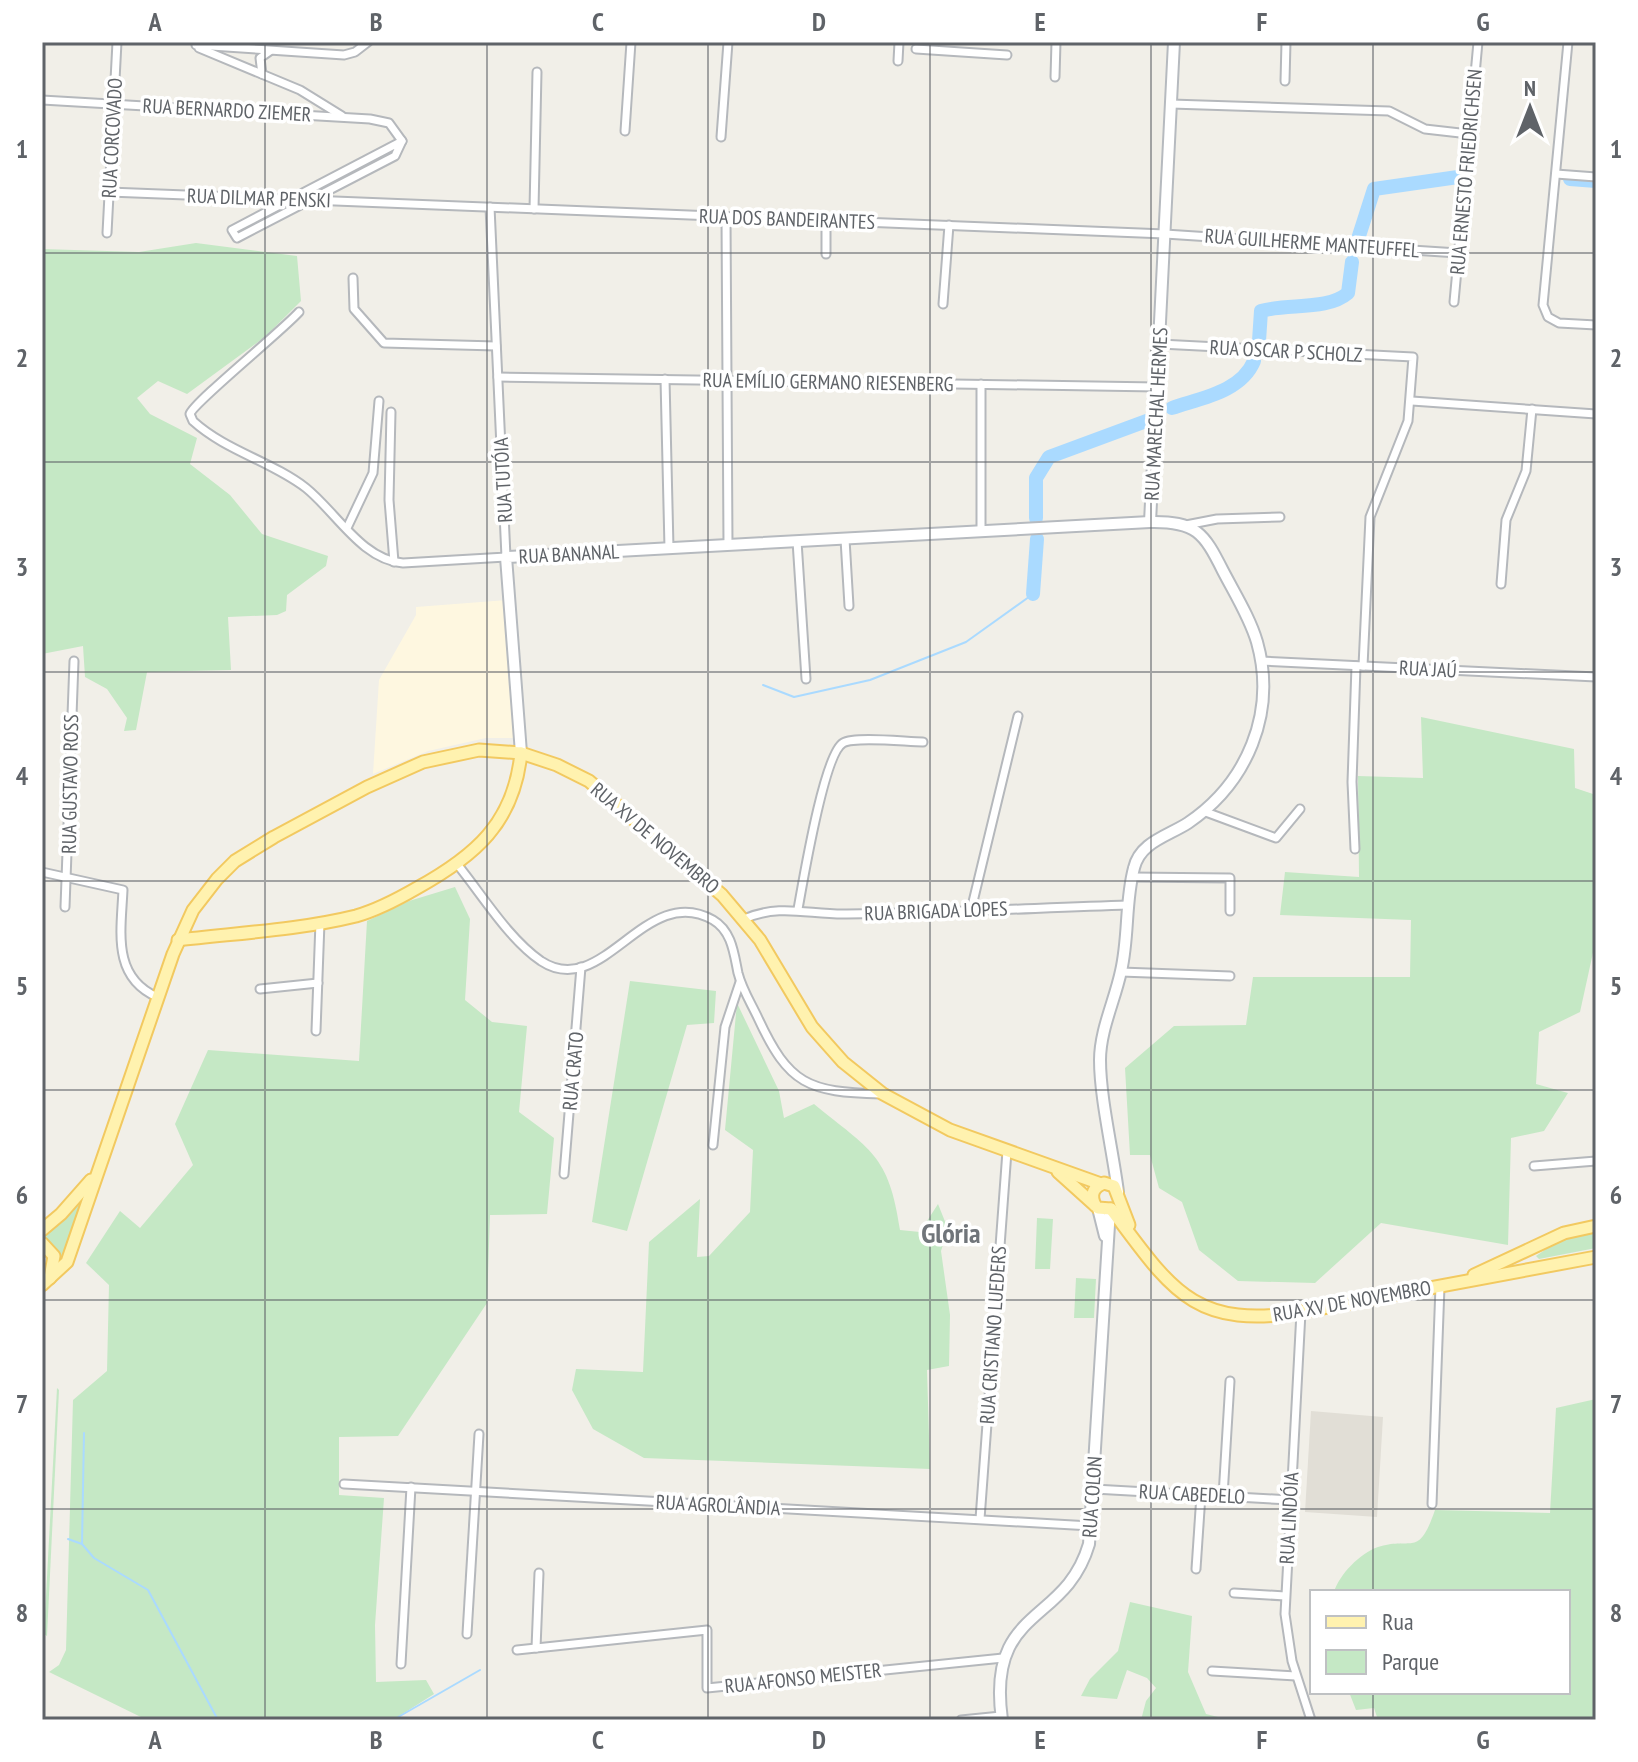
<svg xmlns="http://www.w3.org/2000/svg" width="1638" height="1762" viewBox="0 0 1638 1762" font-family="'PT Sans Narrow',sans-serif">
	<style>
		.commercial { fill: #fef7e0 }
		.education { fill: #e1ded6 }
		.green { fill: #c5e8c5 }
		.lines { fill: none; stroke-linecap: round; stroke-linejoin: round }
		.stream { stroke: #aadaff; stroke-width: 2 }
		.river { stroke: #aadaff; stroke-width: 14 }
		.street-casing { stroke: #b5b8bc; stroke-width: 11 }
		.secondary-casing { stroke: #b6babf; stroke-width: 14 }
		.primary-casing { stroke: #f2c960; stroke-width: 15 }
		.street { stroke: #fff; stroke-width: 7 }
		.secondary { stroke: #fff; stroke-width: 10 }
		.primary { stroke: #fff2af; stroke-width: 11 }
		.grid { fill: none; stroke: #5f6368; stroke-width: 2; stroke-opacity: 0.55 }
		.labels { text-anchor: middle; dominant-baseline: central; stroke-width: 7; stroke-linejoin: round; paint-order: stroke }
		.street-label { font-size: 20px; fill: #5f6368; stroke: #fff }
		.district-label { font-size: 28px; font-weight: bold; fill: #70757a; stroke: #fff }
		.neatline { fill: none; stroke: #5f6368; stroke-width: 3 }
		.grid-label { font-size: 26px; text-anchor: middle; font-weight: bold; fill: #5f6368 }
	</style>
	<rect width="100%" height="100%" fill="#f1efe8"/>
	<!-- commercial -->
	<polygon class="commercial" points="507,600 517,738 486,738 428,751 373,774 379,680 416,615 416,607"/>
	<!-- education -->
	<polygon class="education" points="1311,1411 1383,1417 1377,1517 1305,1512"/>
	<!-- green -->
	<g class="green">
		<polygon points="196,243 297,256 301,301 265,337 187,394 158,381 137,398 150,414 197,438 190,464 230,495 262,534 328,556 326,566 287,595 286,611 277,615 228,617 231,670 147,672 136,730 124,731 127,718 107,689 85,677 83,646 42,654 42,249 139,252"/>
		<polygon points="1421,717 1574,749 1575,788 1596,795 1596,939 1580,1012 1539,1032 1536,1084 1568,1093 1544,1131 1511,1138 1508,1245 1381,1223 1315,1283 1238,1281 1199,1250 1182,1202 1159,1188 1150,1155 1130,1155 1125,1068 1174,1026 1246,1025 1253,977 1410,977 1411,920 1280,915 1285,872 1359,877 1358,776 1423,778"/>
		<polygon points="455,887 470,919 465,1000 492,1022 527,1026 519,1112 554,1138 547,1214 490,1215 487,1303 398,1436 339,1437 339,1495 384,1498 375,1625 376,1682 426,1680 434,1694 393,1720 147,1720 49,1672 59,1665 66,1650 73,1400 107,1371 109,1285 86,1263 120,1211 140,1228 193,1165 175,1124 208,1050 359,1061 367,921 409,901"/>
		<polygon points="630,981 716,991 714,1023 687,1025 627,1231 592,1222"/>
		<path d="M 737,1003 L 779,1091 L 784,1118 L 814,1104 C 870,1150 889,1154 900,1230 L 920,1232 L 938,1204 L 948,1229 L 941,1251 L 950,1315 L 949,1366 L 927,1370 L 930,1469 L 644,1458 L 593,1429 L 572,1390 L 576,1369 L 643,1372 L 649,1242 L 700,1199 L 697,1257 L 709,1256 L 750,1212 L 753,1150 L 725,1130 Z"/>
		<polygon points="84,1197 64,1254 60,1261 55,1249 42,1235"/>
		<polygon points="1037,1218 1053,1219 1050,1269 1035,1269"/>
		<polygon points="1596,1229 1596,1248 1539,1259 1536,1256 1561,1239"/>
		<polygon points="1076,1278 1096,1279 1094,1318 1074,1318"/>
		<polygon points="57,1388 59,1390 47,1636 44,1634"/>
		<path d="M 1596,1399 L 1596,1720 L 1378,1720 L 1374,1708 L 1356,1710 L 1349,1692 L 1568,1692 L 1568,1592 L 1334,1592 C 1339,1575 1360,1553 1378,1547 C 1413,1536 1418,1559 1435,1510 L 1550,1513 L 1556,1408 Z"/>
		<polygon points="1130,1602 1192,1616 1188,1672 1206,1714 1230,1720 1141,1720 1146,1701 1156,1688 1147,1678 1127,1670 1117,1699 1081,1696 1090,1679 1118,1651"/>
	</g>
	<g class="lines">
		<!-- stream -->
		<g class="stream">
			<polyline points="763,685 794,697 870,680 966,642 1033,594"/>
			<polyline points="68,1539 82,1544 94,1558 148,1590 218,1720"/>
			<polyline points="82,1544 84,1433"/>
			<polyline points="393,1720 480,1670"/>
		</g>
		<!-- river -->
		<g class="river">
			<polyline points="1570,179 1596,181"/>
			<polyline points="1358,239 1374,189 1458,177"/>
			<path d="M 1259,341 L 1261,311 C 1288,303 1327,311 1348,293 L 1352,262"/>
			<path d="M 1172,408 C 1201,398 1241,392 1254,361"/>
			<polyline points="1036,518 1036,478 1049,457 1149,420"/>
			<polyline points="1033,594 1037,539"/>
		</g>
		<!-- street casing -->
		<g class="street-casing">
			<g id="street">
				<polyline points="1568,42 1543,305 1548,317 1559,323 1596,325"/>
				<polyline points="196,45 344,55 355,52 368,42"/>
				<polyline points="199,48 300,90 342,116"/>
				<polyline points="916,49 1007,55"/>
				<polyline points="898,61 899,42"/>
				<polyline points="262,74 260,58 270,51"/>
				<polyline points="1055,77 1056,42"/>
				<polyline points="1285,81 1286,42"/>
				<polyline points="42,100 370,119 389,123 402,141"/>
				<polyline points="1171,104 1389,111 1425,129 1469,134"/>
				<polyline points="625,131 631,42"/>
				<polyline points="721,137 728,42"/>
				<polygon points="402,141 395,156 237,238 232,230"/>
				<polyline points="1556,174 1596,177"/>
				<polyline points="109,192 1165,234 1458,253"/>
				<polyline points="534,209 537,72"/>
				<polyline points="726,217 728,545"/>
				<polyline points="826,221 826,254"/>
				<polyline points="107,233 117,42"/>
				<polyline points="353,278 354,309 384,343 496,346"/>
				<polyline points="1454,302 1478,42"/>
				<polyline points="943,304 949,225"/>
				<path d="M 299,312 C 282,331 193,403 190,414 L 193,421 C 226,451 271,461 306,488 C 336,512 362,560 403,563 L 506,557 L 490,207"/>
				<polyline points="1160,344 1413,357 1408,421 1370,517 1363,666"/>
				<polyline points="498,377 1157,387"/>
				<polyline points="665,379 669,548"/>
				<polyline points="981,384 981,531"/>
				<polyline points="1412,401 1596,414"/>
				<polyline points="391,412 389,500 394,562"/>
				<polyline points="1186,525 1217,519 1280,517"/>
				<polyline points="347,528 373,473 379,401"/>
				<polyline points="845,539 849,606"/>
				<polyline points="797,541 806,679"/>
				<polyline points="1501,584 1506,520 1526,471 1532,409"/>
				<polyline points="1261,661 1596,677"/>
				<polyline points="1203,811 1276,838 1300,809"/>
				<polyline points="1355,849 1352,782 1356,666"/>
				<path d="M 457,864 C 483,896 508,938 541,961 C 603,1002 645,881 713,920 C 732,931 734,954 738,973 C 742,989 751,1003 758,1018 C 789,1085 808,1092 881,1094"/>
				<path d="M 42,872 L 123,890 C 121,932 112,977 157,997"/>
				<polyline points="1132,877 1230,878 1230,911"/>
				<polyline points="65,907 74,661"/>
				<path d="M 798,909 C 803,882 824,754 843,743 C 855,736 907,742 923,742"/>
				<polyline points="971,910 1018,716"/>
				<path d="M 744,919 C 781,903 809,915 847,914 C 941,913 1035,908 1129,905"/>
				<polyline points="1121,972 1230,976"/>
				<polyline points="260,989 318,983"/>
				<polyline points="316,1031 320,922"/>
				<polyline points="713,1145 725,1027 740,982"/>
				<polyline points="1534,1166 1596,1161"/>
				<polyline points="564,1174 581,967"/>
				<polyline points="1301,1312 1285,1614 1292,1661 1311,1720"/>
				<polyline points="344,1484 1091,1526"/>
				<polyline points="1094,1489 1290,1500"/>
				<polyline points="1223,1496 1230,1381"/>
				<polyline points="1432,1504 1440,1286"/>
				<polyline points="980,1519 1007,1151"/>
				<polyline points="1196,1569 1201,1495"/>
				<polyline points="1234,1593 1285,1596"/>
				<polyline points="467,1634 479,1434"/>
				<polyline points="536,1648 539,1573"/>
				<polyline points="517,1650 707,1630 707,1688 1003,1658"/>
				<polyline points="401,1664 411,1487"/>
				<polyline points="1212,1671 1296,1676"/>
				<polyline points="961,1720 1001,1716"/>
			</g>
		</g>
		<!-- secondary casing -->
		<g class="secondary-casing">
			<g id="secondary">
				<polyline points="1150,522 1174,42"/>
				<path d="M 521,753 L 506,557 L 1150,522 C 1196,521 1204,533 1223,571 C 1235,594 1250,618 1257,642 C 1277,713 1247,783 1188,823 C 1168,836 1140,842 1134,868 C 1125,901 1129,937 1121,971 C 1115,1000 1100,1030 1100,1060 C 1100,1098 1113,1152 1118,1192"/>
				<polyline points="1098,1208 1105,1236"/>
				<path d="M 1002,1720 C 986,1606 1065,1626 1089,1544 L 1110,1209"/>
			</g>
		</g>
		<!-- primary casing -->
		<g class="primary-casing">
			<g id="primary">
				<path d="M 178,940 C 237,933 299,930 356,916 C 377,910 398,899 417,888 C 475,856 514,823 521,753"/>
				<polyline points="1058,1172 1098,1208 1111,1209"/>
				<path d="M 1095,1205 C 1090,1195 1093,1187 1104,1183 L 1114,1186 L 1129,1225"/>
				<path d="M 1111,1209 C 1170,1287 1192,1330 1301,1312 L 1596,1257"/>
				<polyline points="42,1230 61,1214 91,1180"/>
				<polyline points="42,1243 54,1256 50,1278"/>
				<polyline points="1474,1275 1564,1233 1596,1226"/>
				<polyline points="42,1285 67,1262 173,954 193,910 217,879 235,861 274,837 367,787 423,762 479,750 521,753 557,765 589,781 722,895 760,940 812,1027 843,1062 883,1094 950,1130 1101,1184"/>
			</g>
		</g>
		<!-- street -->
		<use href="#street" class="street"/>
		<!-- secondary -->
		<use href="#secondary" class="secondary"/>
		<!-- primary -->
		<use href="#primary" class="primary"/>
	</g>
	<!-- grid -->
	<path class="grid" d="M 265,42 L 265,1720M 487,42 L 487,1720M 708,42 L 708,1720M 930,42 L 930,1720M 1151,42 L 1151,1720M 1373,42 L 1373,1592M 42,253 L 1596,253M 42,462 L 1596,462M 42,672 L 1596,672M 42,881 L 1596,881M 42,1090 L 1596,1090M 42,1300 L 1596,1300M 42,1509 L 1596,1509M 1373,1692 L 1373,1720"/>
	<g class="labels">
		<!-- street labels -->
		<g class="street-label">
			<text transform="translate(227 110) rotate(3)">RUA BERNARDO ZIEMER</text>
			<text transform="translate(112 138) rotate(-87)">RUA CORCOVADO</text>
			<text transform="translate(1466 172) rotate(-85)">RUA ERNESTO FRIEDRICHSEN</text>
			<text transform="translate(259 198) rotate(2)">RUA DILMAR PENSKI</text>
			<text transform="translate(787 219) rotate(2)">RUA DOS BANDEIRANTES</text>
			<text transform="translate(1312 243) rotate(4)">RUA GUILHERME MANTEUFFEL</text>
			<text transform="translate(1286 351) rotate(3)">RUA OSCAR P SCHOLZ</text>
			<text transform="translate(828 382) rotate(1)">RUA EMÍLIO GERMANO RIESENBERG</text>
			<text transform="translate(1156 414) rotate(-87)">RUA MARECHAL HERMES</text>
			<text transform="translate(503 480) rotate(-93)">RUA TUTÓIA</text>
			<text transform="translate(569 554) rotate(-3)">RUA BANANAL</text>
			<text transform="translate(1428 669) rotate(3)">RUA JAÚ</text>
			<text transform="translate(70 784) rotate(-89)">RUA GUSTAVO ROSS</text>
			<text transform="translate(655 838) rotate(40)">RUA XV DE NOVEMBRO</text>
			<text transform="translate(936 911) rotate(-2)">RUA BRIGADA LOPES</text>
			<text transform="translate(573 1071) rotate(-85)">RUA CRATO</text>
			<text transform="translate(1352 1301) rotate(-10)">RUA XV DE NOVEMBRO</text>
			<text transform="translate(993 1335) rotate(-86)">RUA CRISTIANO LUEDERS</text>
			<text transform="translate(1192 1494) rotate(3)">RUA CABEDELO</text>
			<text transform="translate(1092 1497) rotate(-86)">RUA COLON</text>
			<text transform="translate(718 1505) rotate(3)">RUA AGROLÂNDIA</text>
			<text transform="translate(1289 1518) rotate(-87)">RUA LINDÓIA</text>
			<text transform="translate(803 1678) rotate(-6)">RUA AFONSO MEISTER</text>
		</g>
		<!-- district labels -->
		<g class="district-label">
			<text x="951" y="1232">Glória</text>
		</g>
	</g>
	<!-- border -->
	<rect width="1638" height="1762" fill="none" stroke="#ffffff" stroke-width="88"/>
	<!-- legend -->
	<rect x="1310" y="1590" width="260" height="104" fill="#ffffff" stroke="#bfc1c3" stroke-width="2"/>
	<rect x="1326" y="1616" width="40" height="12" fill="#fff2af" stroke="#bfc1c3" stroke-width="2"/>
	<text x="1382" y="1630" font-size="24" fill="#5f6368">Rua</text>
	<rect x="1326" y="1650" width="40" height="24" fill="#c5e8c5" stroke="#bfc1c3" stroke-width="2"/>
	<text x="1382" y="1670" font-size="24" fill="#5f6368">Parque</text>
	<!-- north arrow -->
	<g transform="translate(1530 108)" stroke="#ffffff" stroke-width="6" paint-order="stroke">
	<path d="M0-6L14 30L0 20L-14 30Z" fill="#5f6368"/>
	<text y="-12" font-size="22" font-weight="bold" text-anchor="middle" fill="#5f6368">N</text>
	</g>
	<rect x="44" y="44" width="1550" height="1674" class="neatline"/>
	<g class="grid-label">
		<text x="155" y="31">A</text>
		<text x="376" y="31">B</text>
		<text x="598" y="31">C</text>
		<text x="819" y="31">D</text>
		<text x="1040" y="31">E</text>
		<text x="1262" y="31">F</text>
		<text x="1483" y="31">G</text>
		<text x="22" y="158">1</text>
		<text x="1616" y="158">1</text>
		<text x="22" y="367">2</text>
		<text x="1616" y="367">2</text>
		<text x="22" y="576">3</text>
		<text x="1616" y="576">3</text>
		<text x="22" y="785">4</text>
		<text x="1616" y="785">4</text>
		<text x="22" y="995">5</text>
		<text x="1616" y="995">5</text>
		<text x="22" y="1204">6</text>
		<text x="1616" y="1204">6</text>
		<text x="22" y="1413">7</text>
		<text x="1616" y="1413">7</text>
		<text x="22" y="1622">8</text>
		<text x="1616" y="1622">8</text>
		<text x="155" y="1749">A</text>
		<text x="376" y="1749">B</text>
		<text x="598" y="1749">C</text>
		<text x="819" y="1749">D</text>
		<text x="1040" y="1749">E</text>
		<text x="1262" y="1749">F</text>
		<text x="1483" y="1749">G</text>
	</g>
</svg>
